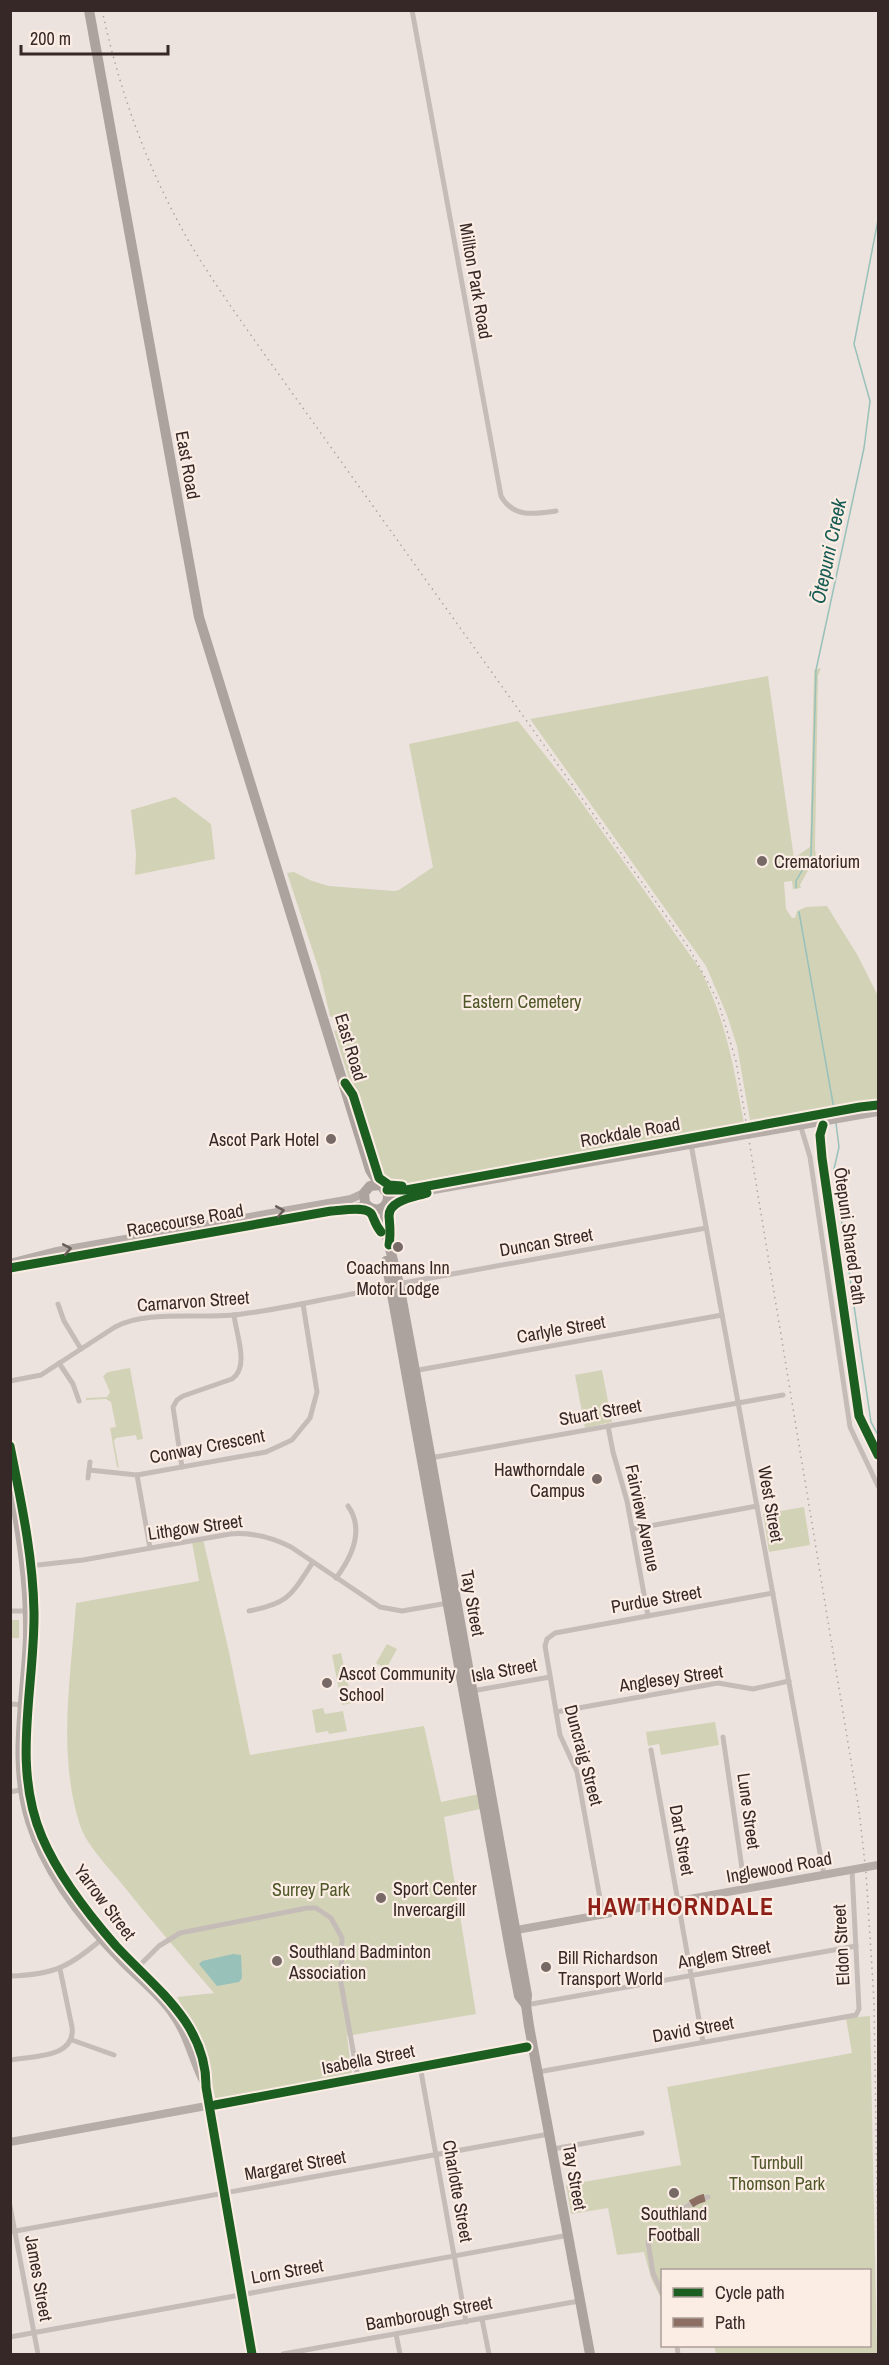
<svg xmlns="http://www.w3.org/2000/svg" width="889" height="2365" viewBox="0 0 889 2365" font-family="'Archivo Narrow',sans-serif">
	<style>
		.green { fill: #d2d2b7 }
		.water { fill: #98c1ba }
		.lines { fill: none; stroke-linecap: round; stroke-linejoin: round }
		.stream { stroke: #98c1ba; stroke-width: 1.5 }
		.street { stroke: #c6bcb7; stroke-width: 5 }
		.secondary { stroke: #b6aca8; stroke-width: 8 }
		.highway { stroke: #aca29e; stroke-width: 10 }
		.rail { stroke: #ada5a2; stroke-width: 1.5; stroke-dasharray: 1.5 4.5; stroke-linecap: butt }
		.quiet { stroke: #8d6e63; stroke-width: 8; stroke-dasharray: 15 8; stroke-linecap: butt }
		.cycleway-casing { stroke: #fbede4; stroke-width: 13 }
		.cycleway { stroke: #1b5e20; stroke-width: 9 }
		.oneway { stroke: #695d5a }
		.poi-dot { fill: #766966; stroke: #fbede4; stroke-width: 2 }
		.labels { text-anchor: middle; dominant-baseline: central; stroke-width: 4.5; stroke-linejoin: round; paint-order: stroke }
		.street-label { font-size: 18px; fill: #362826; stroke: #fbede4 }
		.poi-label { font-size: 18px; fill: #362826; stroke: #fbede4; text-anchor: start }
		.park-label { font-size: 18px; fill: #4e5727; stroke: #fbede4 }
		.water-label { font-size: 20px; font-style: italic; fill: #175c54; stroke: #fbede4 }
		.district-label { font-size: 24px; font-weight: bold; letter-spacing: 1.5px; fill: #8d1f17; stroke: #fbede4 }
	</style>
	<rect width="100%" height="100%" fill="#ede3de"/>
	<!-- green -->
	<g class="green">
		<polygon points="821,668 818,676 815,849 816,856 800,885 801,888 793,889 792,881 784,882 786,909 792,918 795,918 797,911 806,907 827,906 858,956 878,996 878,1099 750,1120 737,1046 727,1015 706,966 530,719 768,676 794,858 810,847 814,670"/>
		<path d="M 518,721 L 572,789 L 700,969 C 726,1020 734,1068 744,1123 L 403,1184 L 388,1184 L 379,1174 L 334,1031 L 337,1030 L 334,1018 L 330,1016 L 320,973 L 287,873 L 294,872 L 312,881 L 329,886 L 394,891 L 399,890 L 433,867 L 409,744 Z"/>
		<polygon points="175,797 211,824 215,859 135,875 136,853 131,810"/>
		<polygon points="130,1368 143,1439 137,1440 136,1435 116,1438 114,1441 119,1468 117,1467 110,1428 116,1427 111,1402 106,1399 86,1400 86,1398 107,1397 110,1392 103,1376 108,1372"/>
		<polygon points="602,1370 612,1422 585,1428 575,1375"/>
		<polygon points="804,1507 810,1545 769,1552 763,1514"/>
		<path d="M 203,1539 L 229,1652 L 250,1755 L 424,1726 L 441,1802 L 479,1794 L 480,1809 L 444,1817 L 476,2014 L 347,2036 L 352,2075 L 216,2102 L 210,2072 L 199,2036 L 177,1997 L 214,1993 C 181,1955 148,1917 117,1878 C 105,1864 85,1842 80,1825 C 57,1754 71,1676 76,1603 L 199,1581 L 192,1542 Z"/>
		<rect x="11" y="1620" width="8" height="18"/>
		<polygon points="387,1644 397,1649 386,1669 376,1663"/>
		<polygon points="341,1653 352,1703 342,1705 332,1655"/>
		<polygon points="323,1708 325,1714 343,1711 347,1731 329,1734 328,1731 316,1733 312,1710"/>
		<polygon points="715,1722 719,1745 661,1755 659,1744 648,1746 646,1732"/>
		<polygon points="870,2016 877,2354 716,2354 714,2346 870,2346 870,2270 662,2270 662,2300 651,2278 644,2252 617,2255 608,2208 571,2214 566,2185 681,2165 667,2087 852,2053 846,2018"/>
	</g>
	<!-- water -->
	<polygon class="water" points="233,1954 241,1955 242,1978 239,1982 217,1986 199,1964 202,1961"/>
	<g class="lines">
		<!-- stream -->
		<g class="stream">
			<polyline points="796,888 796,881 811,855 816,670 864,448 870,401 854,344 878,220"/>
			<polyline points="799,912 834,1109"/>
			<polyline points="836,1123 839,1147 834,1169 871,1422 878,1435"/>
		</g>
		<!-- street -->
		<g class="street">
			<path d="M 412,10 L 501,496 C 513,518 534,514 556,511"/>
			<polyline points="800,1124 810,1157 850,1427 878,1486"/>
			<polyline points="691,1144 824,1875"/>
			<polyline points="58,1304 64,1321 81,1349"/>
			<polyline points="59,1363 73,1384 79,1401"/>
			<polyline points="413,1371 722,1315"/>
			<path d="M 10,1381 L 41,1375 L 115,1327 C 146,1309 206,1320 242,1314 C 291,1308 338,1295 387,1288 L 403,1283 L 706,1228"/>
			<polyline points="608,1426 613,1452 627,1501 648,1616"/>
			<polyline points="430,1458 783,1395"/>
			<path d="M 182,1467 L 173,1407 L 177,1400 L 183,1396 L 232,1379 C 250,1367 236,1334 234,1315"/>
			<polyline points="89,1470 137,1475 266,1452 292,1440 310,1418 317,1392 303,1304"/>
			<polyline points="137,1475 150,1548"/>
			<polyline points="88,1478 90,1462"/>
			<polyline points="633,1529 757,1506"/>
			<path d="M 29,1566 L 83,1560 L 230,1534 C 252,1532 271,1537 291,1547 L 380,1607 L 402,1611 L 448,1603"/>
			<path d="M 336,1578 C 351,1558 365,1530 348,1506"/>
			<polyline points="10,1611 30,1611"/>
			<path d="M 249,1611 C 290,1603 291,1595 313,1562"/>
			<polyline points="472,1691 550,1677"/>
			<polyline points="10,1704 24,1705"/>
			<polyline points="556,1712 718,1683 753,1689 789,1681"/>
			<polyline points="723,1737 745,1889"/>
			<polyline points="651,1750 703,2042"/>
			<polyline points="10,1792 24,1789"/>
			<polyline points="603,1915 577,1772 560,1735 545,1646 547,1639 555,1633 773,1593"/>
			<polyline points="136,1969 159,1946 180,1933 307,1908 316,1908 331,1918 342,1938 341,1983 358,2078"/>
			<path d="M 10,1976 C 54,1975 71,1966 103,1938"/>
			<polyline points="526,2005 856,1946"/>
			<polyline points="72,2040 114,2055"/>
			<path d="M 10,2060 C 33,2056 76,2058 72,2027 L 60,1969"/>
			<polyline points="420,2066 466,2322"/>
			<polyline points="538,2072 856,2015 859,2009 852,1870"/>
			<polyline points="553,2149 642,2133"/>
			<polyline points="10,2206 38,2354"/>
			<path d="M 670,2212 C 686,2212 690,2200 708,2197"/>
			<polyline points="10,2232 549,2134"/>
			<polyline points="648,2242 653,2273 662,2293"/>
			<polyline points="482,2319 489,2354"/>
			<polyline points="396,2334 400,2354"/>
			<polyline points="10,2337 569,2235"/>
			<polyline points="677,2346 678,2354"/>
			<polyline points="283,2354 579,2301"/>
		</g>
		<!-- secondary -->
		<g class="secondary">
			<polyline points="387,1190 406,1190 860,1107 878,1105"/>
			<polyline points="388,1201 405,1195 878,1112"/>
			<polyline points="10,1263 57,1251 351,1199 364,1193"/>
			<polyline points="10,1268 366,1205"/>
			<path d="M 10,1446 C 21,1501 33,1556 34,1612 C 35,1687 11,1765 42,1837 C 59,1877 88,1914 116,1946 C 154,1987 207,2024 206,2087 L 252,2354"/>
			<path d="M 10,1483 C 20,1534 28,1584 27,1636 C 25,1698 10,1760 29,1821 C 45,1874 85,1924 123,1963 C 139,1979 157,1993 171,2012 C 188,2034 192,2061 205,2085"/>
			<polyline points="511,1931 878,1865"/>
			<polyline points="10,2142 533,2046"/>
		</g>
		<!-- highway -->
		<g class="highway">
			<path d="M 89,10 L 199,617 L 370,1170 L 377,1181 L 388,1194 C 389,1209 375,1215 365,1203 L 364,1193 L 370,1186 L 380,1185"/>
			<polyline points="384,1207 386,1233 399,1284 415,1371 527,1995 526,2005 529,2026 590,2354"/>
			<polyline points="386,1261 511,1955 519,1996 526,2005"/>
		</g>
		<!-- rail -->
		<path class="rail" d="M 102,10 C 120,93 148,171 191,245 C 212,280 236,314 260,348 L 689,948 L 718,1001 L 736,1061 L 859,1810 L 866,1873 L 874,2000 L 878,2263"/>
		<!-- quiet -->
		<path class="quiet" d="M 670,2212 C 686,2212 690,2200 708,2197"/>
		<!-- cycleway casing -->
		<g class="cycleway-casing">
			<g id="cycleway">
				<polyline points="345,1083 353,1095 379,1178 389,1185 402,1186"/>
				<polyline points="823,1125 820,1135 822,1158 859,1416 878,1455"/>
				<polyline points="387,1190 406,1190 860,1107 878,1105"/>
				<path d="M 389,1245 C 391,1234 390,1227 389,1216 C 389,1200 415,1197 427,1193"/>
				<path d="M 10,1268 L 331,1211 C 341,1211 367,1205 372,1215 C 375,1222 376,1226 381,1232"/>
				<path d="M 10,1446 C 21,1501 33,1556 34,1612 C 35,1687 11,1765 42,1837 C 59,1877 88,1914 116,1946 C 154,1987 207,2024 206,2087 L 252,2354"/>
				<polyline points="215,2105 527,2047"/>
			</g>
		</g>
		<!-- cycleway -->
		<use href="#cycleway" class="cycleway"/>
	</g>
	<!-- one-way arrows -->
	<defs><path id="oneway-chevron" d="M-2-3.5L2.5 0L-2 3.5" fill="none" stroke-width="1.6" stroke-linecap="round" stroke-linejoin="round" transform="scale(1.5)"/></defs>
	<g class="oneway">
		<use href="#oneway-chevron" transform="translate(280 1211) rotate(-10)"/>
		<use href="#oneway-chevron" transform="translate(67 1249) rotate(-10)"/>
	</g>
	<!-- markers -->
	<g class="poi-dot">
		<circle cx="762" cy="861" r="6"/>
		<circle cx="331" cy="1139" r="6"/>
		<circle cx="398" cy="1247" r="6"/>
		<circle cx="597" cy="1479" r="6"/>
		<circle cx="327" cy="1683" r="6"/>
		<circle cx="381" cy="1898" r="6"/>
		<circle cx="277" cy="1961" r="6"/>
		<circle cx="546" cy="1967" r="6"/>
		<circle cx="674" cy="2193" r="6"/>
	</g>
	<g class="labels">
		<!-- street labels -->
		<g class="street-label">
			<text transform="translate(476 281) rotate(80)">Millton Park Road</text>
			<text transform="translate(188 465) rotate(80)">East Road</text>
			<text transform="translate(351 1047) rotate(73)">East Road</text>
			<text transform="translate(630 1132) rotate(-10)">Rockdale Road</text>
			<text transform="translate(185 1220) rotate(-10)">Racecourse Road</text>
			<text transform="translate(850 1236) rotate(82)">Ōtepuni Shared Path</text>
			<text transform="translate(546 1242) rotate(-10)">Duncan Street</text>
			<text transform="translate(193 1301) rotate(-4)">Carnarvon Street</text>
			<text transform="translate(561 1329) rotate(-10)">Carlyle Street</text>
			<text transform="translate(600 1412) rotate(-10)">Stuart Street</text>
			<text transform="translate(207 1446) rotate(-11)">Conway Crescent</text>
			<text transform="translate(771 1504) rotate(80)">West Street</text>
			<text transform="translate(643 1518) rotate(78)">Fairview Avenue</text>
			<text transform="translate(195 1527) rotate(-8)">Lithgow Street</text>
			<text transform="translate(656 1599) rotate(-10)">Purdue Street</text>
			<text transform="translate(473 1603) rotate(80)">Tay Street</text>
			<text transform="translate(504 1670) rotate(-10)">Isla Street</text>
			<text transform="translate(671 1678) rotate(-8)">Anglesey Street</text>
			<text transform="translate(584 1755) rotate(75)">Duncraig Street</text>
			<text transform="translate(749 1811) rotate(82)">Lune Street</text>
			<text transform="translate(682 1840) rotate(80)">Dart Street</text>
			<text transform="translate(779 1867) rotate(-10)">Inglewood Road</text>
			<text transform="translate(105 1902) rotate(53)">Yarrow Street</text>
			<text transform="translate(841 1945) rotate(-93)">Eldon Street</text>
			<text transform="translate(724 1954) rotate(-10)">Anglem Street</text>
			<text transform="translate(693 2029) rotate(-10)">David Street</text>
			<text transform="translate(368 2059) rotate(-11)">Isabella Street</text>
			<text transform="translate(295 2165) rotate(-10)">Margaret Street</text>
			<text transform="translate(575 2177) rotate(80)">Tay Street</text>
			<text transform="translate(458 2191) rotate(80)">Charlotte Street</text>
			<text transform="translate(287 2271) rotate(-10)">Lorn Street</text>
			<text transform="translate(39 2278) rotate(80)">James Street</text>
			<text transform="translate(429 2313) rotate(-10)">Bamborough Street</text>
		</g>
		<!-- poi labels -->
		<g class="poi-label">
			<text x="774" y="861">Crematorium</text>
			<text x="319" y="1139" text-anchor="end">Ascot Park Hotel</text>
			<text x="398" y="1267" text-anchor="middle">Coachmans Inn<tspan x="398" dy="21">Motor Lodge</tspan></text>
			<text x="585" y="1469" text-anchor="end">Hawthorndale<tspan x="585" dy="21">Campus</tspan></text>
			<text x="339" y="1673">Ascot Community<tspan x="339" dy="21">School</tspan></text>
			<text x="393" y="1888">Sport Center<tspan x="393" dy="21">Invercargill</tspan></text>
			<text x="289" y="1951">Southland Badminton<tspan x="289" dy="21">Association</tspan></text>
			<text x="558" y="1957">Bill Richardson<tspan x="558" dy="21">Transport World</tspan></text>
			<text x="674" y="2213" text-anchor="middle">Southland<tspan x="674" dy="21">Football</tspan></text>
		</g>
		<!-- park labels -->
		<g class="park-label">
			<text x="522" y="1001">Eastern Cemetery</text>
			<text x="311" y="1889">Surrey Park</text>
			<text x="777" y="2162">Turnbull<tspan x="777" dy="21">Thomson Park</tspan></text>
		</g>
		<!-- water labels -->
		<g class="water-label">
			<text transform="translate(828 551) rotate(-78)">Ōtepuni Creek</text>
		</g>
		<!-- district labels -->
		<g class="district-label">
			<text x="681" y="1906">HAWTHORNDALE</text>
		</g>
	</g>
	<!-- border -->
	<rect width="889" height="2365" fill="none" stroke="#362826" stroke-width="24"/>
	<!-- legend -->
	<rect x="661" y="2269" width="210" height="78" fill="#fbede4" stroke="#ac9e98" stroke-width="1.5"/>
	<rect x="673" y="2288" width="30" height="9" fill="#1b5e20" stroke="#ac9e98" stroke-width="1.5"/>
	<text x="715" y="2299" font-size="18" fill="#362826">Cycle path</text>
	<rect x="673" y="2318" width="30" height="9" fill="#8d6e63" stroke="#ac9e98" stroke-width="1.5"/>
	<text x="715" y="2329" font-size="18" fill="#362826">Path</text>
	<!-- scale -->
	<path d="M21 45v9h147v-9" fill="none" stroke="#362826" stroke-width="3"/>
	<text x="30" y="45" font-size="18" fill="#362826" stroke="#fbede4" stroke-width="4.5" paint-order="stroke">200 m</text>
</svg>
